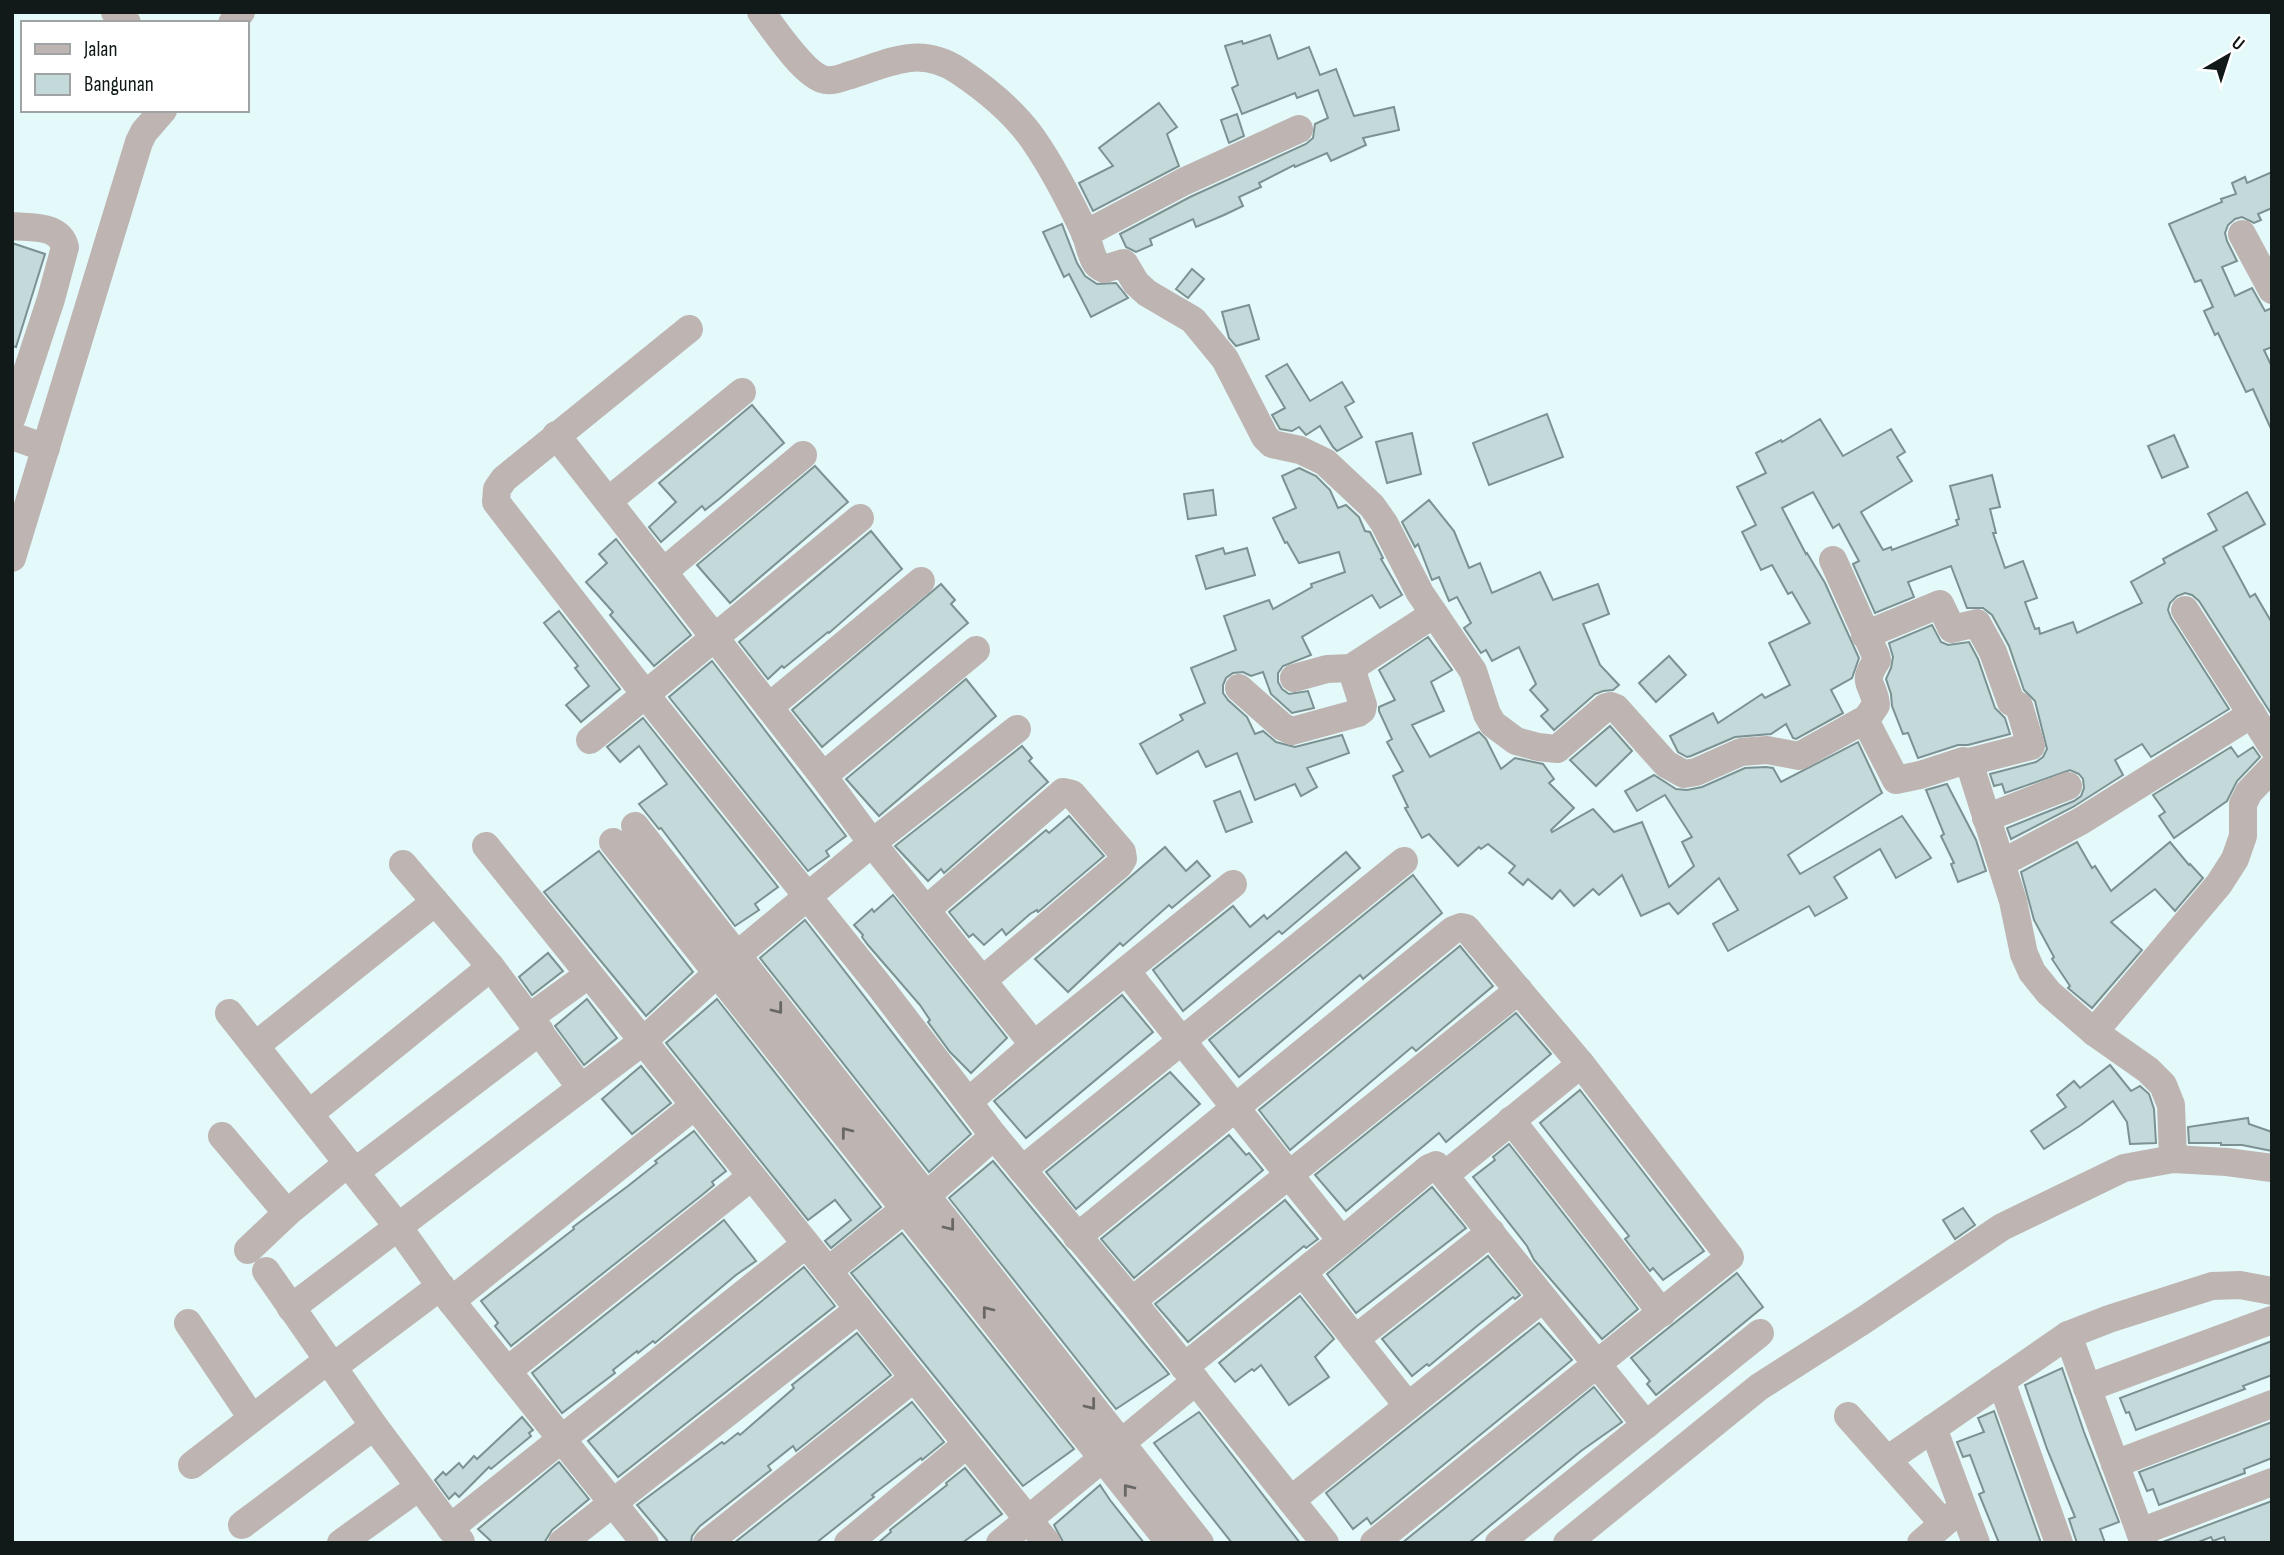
<svg xmlns="http://www.w3.org/2000/svg" width="2284" height="1555" viewBox="0 0 2284 1555" font-family="'Sofia Sans Condensed',sans-serif">
	<style>
		.building { fill: #c4dada; stroke: #7c9192; stroke-width: 2 }
		.lines { fill: none; stroke-linecap: round; stroke-linejoin: round }
		.minor { stroke: #beb5b2; stroke-width: 28 }
		.oneway { stroke: #686766 }
	</style>
	<rect width="100%" height="100%" fill="#e3f9fa"/>
	<!-- building -->
	<g class="building">
		<polygon points="1270,35 1278,59 1309,47 1320,75 1336,69 1354,116 1394,107 1399,130 1363,138 1366,145 1331,161 1327,153 1295,167 1294,165 1259,183 1261,187 1239,197 1243,206 1224,215 1196,227 1193,219 1150,239 1152,245 1136,252 1126,247 1120,234 1190,197 1306,144 1313,138 1315,124 1328,118 1318,90 1297,98 1295,93 1242,114 1232,88 1238,85 1225,46 1242,41 1243,44"/>
		<polygon points="1159,103 1177,127 1167,134 1179,166 1093,211 1079,183 1113,166 1099,148"/>
		<polygon points="1237,114 1244,136 1229,143 1221,120"/>
		<polygon points="2272,172 2272,208 2258,214 2261,220 2254,223 2242,217 2235,219 2228,225 2225,233 2227,241 2237,261 2222,267 2235,296 2252,288 2265,311 2272,308 2272,347 2264,350 2272,367 2272,431 2253,389 2246,392 2218,333 2215,335 2204,311 2213,307 2201,280 2195,282 2169,224 2222,202 2221,199 2236,194 2232,183 2245,177 2247,183"/>
		<polygon points="1062,224 1077,263 1085,276 1097,284 1116,283 1128,298 1091,317 1069,274 1064,277 1043,232"/>
		<polygon points="12,243 45,254 16,347 12,346"/>
		<polygon points="1192,269 1204,279 1188,298 1176,289"/>
		<polygon points="1249,305 1259,339 1236,346 1229,338 1222,312"/>
		<polygon points="1287,364 1310,401 1342,382 1354,402 1345,407 1362,437 1337,451 1333,447 1320,426 1306,435 1299,427 1292,431 1280,429 1272,415 1285,408 1266,376"/>
		<polygon points="752,405 784,443 719,499 705,510 702,506 661,542 649,527 676,502 659,483"/>
		<polygon points="1547,414 1563,457 1489,485 1473,443"/>
		<polygon points="1820,419 1843,456 1891,429 1905,452 1897,457 1912,481 1861,512 1883,550 1891,547 1892,550 1958,525 1956,520 1959,519 1950,486 1992,475 2000,507 1990,509 1996,533 1993,533 2005,568 2023,561 2037,598 2025,602 2035,629 2039,628 2040,634 2073,622 2077,633 2142,603 2131,582 2165,563 2163,559 2217,530 2208,514 2247,492 2265,524 2223,547 2250,597 2255,594 2272,623 2272,715 2199,601 2192,595 2185,593 2177,596 2170,603 2168,610 2171,618 2229,709 2151,757 2142,744 2115,760 2123,775 2073,807 2011,839 2007,828 2074,801 2081,796 2084,788 2083,779 2079,774 2070,770 2005,793 2002,784 1994,786 1990,774 2036,762 2043,757 2047,749 2035,701 2024,690 2009,646 1992,615 1983,608 1967,608 1951,566 1908,582 1914,597 1875,613 1853,564 1859,561 1839,524 1833,528 1813,492 1782,508 1806,554 1807,553 1825,583 1859,658 1852,678 1831,690 1843,713 1796,739 1793,738 1786,724 1771,734 1735,737 1691,756 1687,757 1678,752 1670,736 1713,713 1718,723 1762,694 1765,698 1790,685 1769,643 1810,623 1792,592 1788,594 1772,565 1761,570 1742,532 1756,525 1737,487 1766,473 1756,453 1781,440 1782,442"/>
		<polygon points="1412,433 1421,474 1387,483 1376,442"/>
		<polygon points="2174,435 2188,467 2162,478 2148,446"/>
		<polygon points="815,466 848,502 730,603 697,565"/>
		<polygon points="1299,468 1316,476 1330,490 1338,508 1346,505 1359,517 1365,531 1370,532 1383,558 1381,559 1402,595 1380,608 1372,595 1302,637 1311,655 1283,666 1278,673 1278,682 1282,689 1289,694 1308,691 1314,708 1292,713 1271,694 1263,672 1251,676 1243,672 1233,673 1226,678 1223,685 1223,693 1228,700 1247,717 1255,734 1263,731 1276,742 1295,747 1342,735 1349,753 1307,768 1317,787 1301,796 1295,784 1255,800 1237,753 1206,767 1198,751 1157,774 1140,744 1183,720 1180,715 1205,703 1191,668 1236,650 1224,616 1269,600 1273,609 1312,587 1311,584 1345,572 1339,552 1299,563 1287,542 1285,543 1273,518 1296,508 1282,476"/>
		<polygon points="1213,490 1216,515 1188,519 1184,494"/>
		<polygon points="1429,500 1454,531 1469,568 1480,563 1492,593 1540,572 1553,600 1598,584 1609,614 1583,624 1600,665 1619,685 1613,690 1603,691 1595,694 1554,730 1541,716 1548,710 1530,690 1536,684 1519,647 1492,661 1486,650 1481,653 1464,628 1471,623 1457,597 1449,601 1439,577 1432,580 1418,544 1415,547 1402,522"/>
		<polygon points="871,531 902,569 829,633 828,632 784,668 782,666 768,679 739,642"/>
		<polygon points="616,539 691,635 654,666 610,615 613,612 586,582 607,563 599,554"/>
		<polygon points="1223,548 1225,554 1247,548 1255,575 1206,589 1196,556"/>
		<polygon points="941,584 955,600 951,604 968,623 822,747 792,710"/>
		<polygon points="559,611 620,689 581,722 566,705 589,686 575,668 578,666 544,623"/>
		<polygon points="1932,625 1941,642 1948,645 1969,642 1978,659 1995,708 2005,718 2010,734 1968,745 1958,745 1918,758 1908,733 1903,734 1892,706 1891,694 1886,679 1891,668 1893,657 1889,643"/>
		<polygon points="1428,637 1452,670 1431,682 1444,711 1412,725 1430,757 1479,732 1486,739 1501,769 1515,758 1543,764 1554,779 1549,783 1574,808 1551,830 1552,832 1593,809 1614,832 1642,822 1669,887 1694,866 1682,842 1692,837 1665,795 1637,811 1625,791 1654,775 1676,789 1687,790 1702,787 1745,768 1766,767 1773,768 1781,782 1858,742 1882,793 1788,855 1800,874 1902,816 1931,858 1896,878 1880,849 1834,877 1847,898 1815,916 1809,906 1728,951 1713,924 1738,910 1719,878 1678,914 1669,903 1641,916 1622,875 1599,895 1593,889 1574,906 1560,890 1552,899 1528,879 1523,885 1509,873 1515,866 1488,844 1481,849 1479,847 1458,866 1429,834 1422,838 1405,808 1408,807 1393,776 1403,771 1387,742 1392,739 1379,711 1379,707 1395,700 1379,670"/>
		<polygon points="1669,656 1686,675 1656,702 1639,683"/>
		<polygon points="712,661 846,836 826,851 829,856 808,871 669,697"/>
		<polygon points="966,679 996,716 879,816 846,779"/>
		<polygon points="643,718 778,887 755,904 759,910 735,926 661,828 659,829 639,804 667,784 639,746 620,762 607,747"/>
		<polygon points="1610,726 1632,751 1596,786 1570,760"/>
		<polygon points="1022,746 1032,758 1029,761 1048,782 944,873 941,869 928,881 895,846"/>
		<polygon points="2231,747 2238,757 2253,747 2260,757 2237,781 2227,801 2174,838 2159,816 2165,812 2153,795"/>
		<polygon points="1947,784 1976,840 1986,871 1958,882 1951,864 1954,863 1941,836 1944,834 1926,790"/>
		<polygon points="1240,791 1252,822 1226,832 1214,801"/>
		<polygon points="1069,816 1104,856 1038,912 1037,910 1030,914 1006,935 1002,929 984,945 973,934 969,937 949,912 1046,830 1049,833"/>
		<polygon points="2077,842 2092,868 2095,866 2111,891 2170,842 2189,865 2190,864 2203,878 2175,911 2155,889 2111,922 2142,950 2092,1008 2068,988 2070,986 2052,959 2054,957 2034,920 2021,872"/>
		<polygon points="1165,847 1186,871 1197,861 1210,876 1172,908 1169,905 1123,946 1120,943 1068,992 1035,959"/>
		<polygon points="599,851 693,972 646,1016 544,892"/>
		<polygon points="1346,852 1360,868 1282,934 1279,931 1183,1011 1153,970 1233,906 1250,927 1264,915 1267,919"/>
		<polygon points="1413,875 1442,913 1363,979 1360,975 1239,1077 1209,1040"/>
		<polygon points="893,895 1007,1038 971,1073 950,1052 928,1022 930,1020 920,1005 868,945 862,937 863,935 854,925 872,909 874,912"/>
		<polygon points="805,920 971,1134 929,1172 760,958"/>
		<polygon points="1460,946 1493,986 1416,1051 1412,1047 1290,1150 1259,1110"/>
		<polygon points="548,953 563,971 532,995 519,977"/>
		<polygon points="1122,995 1153,1032 1026,1138 994,1101"/>
		<polygon points="587,999 617,1038 584,1065 555,1026"/>
		<polygon points="717,999 881,1207 831,1248 825,1241 851,1220 835,1200 808,1220 666,1043"/>
		<polygon points="1516,1013 1551,1054 1446,1142 1439,1133 1346,1211 1315,1175"/>
		<polygon points="2110,1065 2131,1091 2140,1086 2149,1094 2154,1109 2156,1143 2130,1144 2127,1122 2113,1101 2081,1125 2044,1149 2031,1131 2066,1107 2057,1095 2074,1081 2080,1088"/>
		<polygon points="641,1066 671,1103 632,1134 602,1099"/>
		<polygon points="1170,1072 1200,1104 1076,1209 1046,1172"/>
		<polygon points="1580,1090 1704,1251 1663,1280 1653,1268 1650,1271 1625,1239 1629,1236 1540,1123"/>
		<polygon points="2248,1118 2249,1124 2272,1132 2272,1151 2242,1145 2221,1145 2221,1143 2189,1143 2188,1127"/>
		<polygon points="694,1131 726,1171 712,1182 714,1185 702,1195 511,1346 495,1326 498,1323 481,1301 574,1229 573,1227 628,1186 657,1163 655,1161"/>
		<polygon points="1229,1135 1246,1155 1249,1153 1263,1170 1134,1278 1101,1239"/>
		<polygon points="1509,1144 1638,1309 1602,1339 1534,1260 1527,1246 1473,1177 1495,1160 1493,1157"/>
		<polygon points="993,1161 1169,1374 1116,1409 949,1198"/>
		<polygon points="1432,1187 1466,1228 1356,1313 1327,1274"/>
		<polygon points="1285,1200 1318,1239 1306,1248 1304,1246 1188,1342 1155,1304"/>
		<polygon points="1963,1208 1975,1225 1955,1239 1943,1220"/>
		<polygon points="724,1220 756,1261 736,1275 655,1343 653,1341 638,1353 637,1351 613,1370 615,1373 562,1413 532,1373"/>
		<polygon points="902,1233 1074,1449 1023,1486 851,1273"/>
		<polygon points="1488,1256 1520,1295 1515,1299 1513,1297 1477,1326 1429,1366 1427,1364 1412,1376 1382,1339"/>
		<polygon points="804,1267 835,1306 618,1477 588,1441"/>
		<polygon points="1737,1273 1763,1307 1656,1395 1647,1384 1650,1381 1631,1358"/>
		<polygon points="1300,1296 1334,1339 1315,1357 1329,1377 1289,1405 1261,1365 1254,1371 1252,1369 1235,1382 1219,1363"/>
		<polygon points="1539,1323 1572,1360 1371,1524 1367,1518 1353,1529 1326,1493"/>
		<polygon points="857,1333 891,1375 796,1451 793,1446 768,1466 771,1470 700,1526 692,1536 691,1543 669,1543 637,1505 722,1442 724,1444 738,1433 740,1435 794,1388 792,1385"/>
		<polygon points="2272,1341 2272,1375 2243,1386 2245,1389 2136,1430 2129,1412 2126,1413 2120,1398"/>
		<polygon points="2062,1368 2084,1432 2119,1522 2100,1529 2105,1543 2077,1543 2069,1519 2075,1517 2047,1449 2025,1385"/>
		<polygon points="1594,1387 1622,1422 1581,1451 1469,1543 1402,1543"/>
		<polygon points="912,1402 944,1442 922,1460 921,1458 872,1495 874,1497 816,1543 734,1543"/>
		<polygon points="1994,1411 2041,1543 1999,1543 1979,1494 1984,1492 1970,1455 1963,1457 1957,1442 1984,1432 1978,1418"/>
		<polygon points="1199,1412 1233,1456 1300,1543 1232,1543 1186,1485 1154,1443"/>
		<polygon points="522,1417 533,1430 529,1433 531,1436 491,1469 489,1467 459,1497 455,1493 449,1499 435,1480 443,1472 446,1475 459,1463 463,1468 474,1456 477,1459"/>
		<polygon points="2272,1422 2272,1458 2244,1469 2245,1473 2159,1505 2153,1489 2147,1491 2139,1472"/>
		<polygon points="559,1462 589,1499 552,1530 544,1543 493,1543 478,1529"/>
		<polygon points="965,1468 1002,1514 962,1543 878,1543 891,1532 890,1530 947,1485 946,1483"/>
		<polygon points="1100,1485 1110,1500 1144,1543 1063,1542 1054,1525"/>
		<polygon points="2272,1501 2272,1543 2226,1543 2224,1537 2213,1541 2211,1537 2196,1543 2160,1543"/>
	</g>
	<g class="lines">
		<!-- minor -->
		<g class="minor">
			<polyline points="115,12 127,23"/>
			<path d="M 761,12 C 774,29 802,72 822,79 C 830,82 839,79 847,76 C 888,64 918,44 959,71 C 986,89 1014,112 1033,139 C 1053,168 1070,201 1085,233 C 1089,242 1090,254 1096,263 C 1098,266 1100,267 1104,269 L 1124,263 L 1136,283 L 1147,293 L 1193,320 L 1225,359 L 1265,437 L 1272,444 L 1300,450 L 1325,462 L 1372,506 L 1384,523 L 1420,593 L 1473,671 L 1487,714 L 1493,724 L 1516,741 L 1538,747 L 1557,749 L 1606,707 L 1611,706 L 1616,708 L 1666,764 L 1684,774 L 1696,772 L 1741,752 L 1767,750 L 1799,756 L 1862,721 L 1867,724 L 1896,780 L 1920,775 L 1963,761 L 1969,762 L 2013,901 L 2024,954 L 2032,972 L 2049,993 L 2094,1032 L 2148,1070 L 2163,1085 L 2171,1105 L 2173,1159"/>
			<polyline points="232,23 241,12"/>
			<path d="M 12,226 C 31,228 59,224 65,247 L 51,299 L 12,417"/>
			<polyline points="1085,234 1183,182 1299,129"/>
			<polyline points="2242,234 2272,290"/>
			<polyline points="689,329 504,479 497,489 496,502 645,694 881,988 994,1136 1132,1301 1325,1543"/>
			<polyline points="556,435 823,776 872,843 1034,1045"/>
			<polyline points="12,436 46,448"/>
			<polyline points="608,501 742,392"/>
			<polyline points="12,558 139,142 144,132 163,110"/>
			<path d="M 1833,560 L 1876,656 L 1877,660 C 1860,686 1874,681 1876,705 L 1865,721"/>
			<polyline points="663,572 803,455"/>
			<polyline points="2185,610 2272,746"/>
			<polyline points="1865,635 1940,604 1952,629 1977,623 1993,652 2011,702 2019,706 2031,746 1969,762"/>
			<polyline points="1294,678 1327,669 1351,668 1434,614"/>
			<polyline points="1239,688 1283,727 1292,731 1358,713 1362,710 1363,705 1351,668"/>
			<polyline points="769,707 921,581"/>
			<polyline points="590,740 860,518"/>
			<polyline points="823,776 976,650"/>
			<polyline points="1986,818 2068,786"/>
			<polyline points="635,826 1200,1543"/>
			<polyline points="613,842 1170,1543"/>
			<polyline points="486,846 1047,1543"/>
			<polyline points="2002,863 2081,821 2252,714"/>
			<polyline points="403,864 491,967 581,1088"/>
			<polyline points="927,909 1063,792 1072,794 1122,852 1123,859 1119,865 983,980"/>
			<polyline points="1126,971 1342,1241"/>
			<polyline points="229,1013 399,1228 451,1301 645,1543"/>
			<polyline points="530,1017 588,975"/>
			<polyline points="2094,1032 2219,884 2235,859 2243,836 2243,804 2249,792 2272,768"/>
			<polyline points="255,1046 435,902"/>
			<polyline points="968,1102 1034,1045 1233,884"/>
			<polyline points="309,1114 491,967"/>
			<polyline points="1511,1120 1662,1313"/>
			<polyline points="222,1136 287,1213"/>
			<polyline points="1022,1170 1404,861"/>
			<polyline points="355,1172 540,1031"/>
			<polyline points="1445,1175 1581,1064"/>
			<polyline points="926,1196 994,1136"/>
			<polyline points="1077,1237 1453,930 1461,927 1466,928 1581,1064 1730,1257 1374,1543"/>
			<polyline points="248,1250 287,1213 348,1163"/>
			<polyline points="266,1271 374,1426 461,1542"/>
			<polyline points="828,1271 906,1208"/>
			<polyline points="1303,1273 1408,1406"/>
			<polyline points="451,1301 694,1106"/>
			<polyline points="1132,1301 1519,990"/>
			<polyline points="291,1308 642,1042 736,956 872,843 1017,729"/>
			<polyline points="188,1323 252,1418"/>
			<polyline points="2068,1335 2144,1543"/>
			<polyline points="1355,1339 1491,1232"/>
			<polyline points="333,1367 441,1286"/>
			<polyline points="1184,1367 1342,1241 1429,1168 1436,1165 1646,1425"/>
			<polyline points="507,1371 751,1177"/>
			<polyline points="2001,1381 2059,1543"/>
			<polyline points="2087,1388 2272,1320"/>
			<polyline points="1848,1416 1943,1523"/>
			<polyline points="1933,1428 1976,1543"/>
			<polyline points="1887,1460 2068,1335 2109,1319 2212,1286 2240,1285 2272,1291"/>
			<polyline points="2115,1464 2272,1404"/>
			<polyline points="192,1465 328,1360"/>
			<polyline points="1291,1500 1543,1298"/>
			<polyline points="242,1525 374,1426"/>
			<polyline points="450,1528 806,1244"/>
			<polyline points="2140,1532 2272,1482"/>
			<polyline points="341,1543 419,1487"/>
			<polyline points="562,1543 859,1309"/>
			<polyline points="707,1543 914,1378"/>
			<polyline points="848,1543 967,1444"/>
			<polyline points="1000,1543 1196,1381"/>
			<polyline points="1499,1543 1760,1333"/>
			<polyline points="1567,1543 1759,1387 1864,1320 2002,1227 2124,1168 2173,1159 2227,1162 2272,1168"/>
			<polyline points="1921,1543 1958,1511"/>
		</g>
	</g>
	<!-- one-way arrows -->
	<defs><path id="oneway-chevron" d="M-2-3.5L2.5 0L-2 3.5" fill="none" stroke-width="1.6" stroke-linecap="round" stroke-linejoin="round" transform="scale(1.75)"/></defs>
	<g class="oneway">
		<use href="#oneway-chevron" transform="translate(778 1009) rotate(52)"/>
		<use href="#oneway-chevron" transform="translate(846 1132) rotate(-128)"/>
		<use href="#oneway-chevron" transform="translate(950 1226) rotate(52)"/>
		<use href="#oneway-chevron" transform="translate(987 1311) rotate(-128)"/>
		<use href="#oneway-chevron" transform="translate(1091 1405) rotate(52)"/>
		<use href="#oneway-chevron" transform="translate(1128 1489) rotate(-128)"/>
	</g>
	<!-- border -->
	<rect width="2284" height="1555" fill="none" stroke="#111919" stroke-width="28"/>
	<!-- legend -->
	<rect x="21" y="21" width="228" height="91" fill="#ffffff" stroke="#a0a3a3" stroke-width="2"/>
	<rect x="35" y="44" width="35" height="10" fill="#beb5b2" stroke="#a0a3a3" stroke-width="2"/>
	<text x="84" y="56" font-size="21" fill="#111919">Jalan</text>
	<rect x="35" y="74" width="35" height="21" fill="#c4dada" stroke="#a0a3a3" stroke-width="2"/>
	<text x="84" y="91" font-size="21" fill="#111919">Bangunan</text>
	<!-- north arrow -->
	<g transform="translate(2228 56) rotate(39)" stroke="#ffffff" stroke-width="5" paint-order="stroke">
	<path d="M0-5L12 26L0 18L-12 26Z" fill="#111919"/>
	<text y="-10" font-size="19" font-weight="bold" text-anchor="middle" fill="#111919">U</text>
	</g>
</svg>
